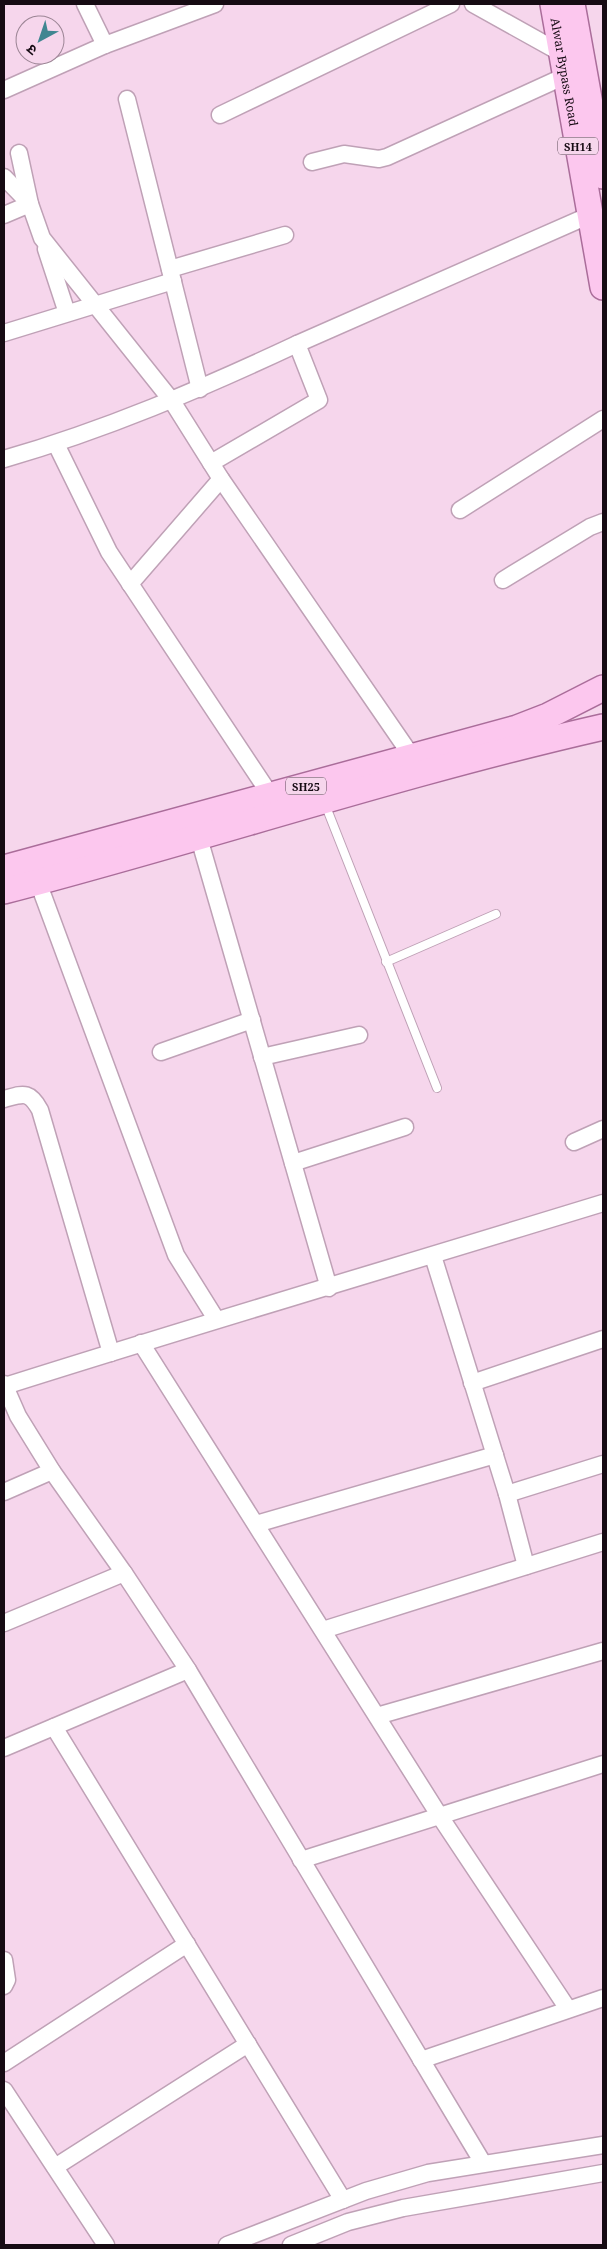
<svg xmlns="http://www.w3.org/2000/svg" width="607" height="2249" viewBox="0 0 607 2249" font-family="'Noto Serif','Noto Sans Devanagari',serif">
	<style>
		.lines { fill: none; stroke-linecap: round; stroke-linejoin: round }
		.service-casing { stroke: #bfa1b6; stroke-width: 10 }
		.minor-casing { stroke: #bfa1b6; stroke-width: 19 }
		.primary-casing { stroke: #aa6d9a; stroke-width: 28 }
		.service { stroke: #fff; stroke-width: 8 }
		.minor { stroke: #fff; stroke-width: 16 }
		.primary { stroke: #fcc7ee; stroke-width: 25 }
		.labels { text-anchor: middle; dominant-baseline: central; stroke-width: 5; stroke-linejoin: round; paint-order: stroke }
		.shield { fill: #f6d6ec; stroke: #594854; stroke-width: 1 }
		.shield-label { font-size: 11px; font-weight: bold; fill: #160b13 }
		.street-label { font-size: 12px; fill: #160b13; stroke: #f6d6ec }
	</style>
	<rect width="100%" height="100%" fill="#f6d6ec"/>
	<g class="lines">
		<!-- service casing -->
		<g class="service-casing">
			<g id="service">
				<polyline points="325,804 437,1088"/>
				<polyline points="386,962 496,914"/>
			</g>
		</g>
		<!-- minor casing -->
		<g class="minor-casing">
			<g id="minor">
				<polyline points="85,4 105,45"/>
				<polyline points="473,4 561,53"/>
				<polyline points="4,90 105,45 215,4"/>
				<polyline points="127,99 200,389"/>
				<polyline points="220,115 451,4"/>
				<polyline points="312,162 344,154 379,159 387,157 565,76"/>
				<polyline points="4,177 30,204 42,238 172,401 221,479 413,758"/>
				<polyline points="4,215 30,204 19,153"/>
				<polyline points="46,249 67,313"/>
				<polyline points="170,269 285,235"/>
				<polyline points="4,333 173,281"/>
				<polyline points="56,444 109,552 271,796"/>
				<path d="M 4,459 C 105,430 201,389 297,344"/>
				<polyline points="211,463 319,400 297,344 590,215"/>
				<polyline points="460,510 603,419"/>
				<polyline points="503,580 590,527 603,522"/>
				<polyline points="130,584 221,479"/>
				<polyline points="199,838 329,1288"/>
				<polyline points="38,882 176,1255 216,1319"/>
				<polyline points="161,1052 252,1020"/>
				<polyline points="262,1057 359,1035"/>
				<path d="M 4,1099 C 23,1094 29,1090 40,1110 L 111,1353"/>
				<polyline points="574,1142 603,1129"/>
				<polyline points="293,1163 405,1127"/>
				<polyline points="433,1256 507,1494 526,1566"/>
				<polyline points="141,1343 439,1815 568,2009"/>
				<polyline points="472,1383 603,1339"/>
				<polyline points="4,1384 18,1416 52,1471 124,1573 188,1670 483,2163"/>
				<path d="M 5,1386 C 204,1323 404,1264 603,1203"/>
				<polyline points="4,1492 52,1471"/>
				<polyline points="507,1494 603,1464"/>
				<polyline points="256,1524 495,1455"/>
				<polyline points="4,1623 124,1573"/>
				<polyline points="323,1630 603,1542"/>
				<polyline points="377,1716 603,1651"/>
				<polyline points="54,1727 343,2200"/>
				<polyline points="4,1748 188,1670"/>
				<polyline points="301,1860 603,1764"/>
				<polyline points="4,1960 7,1980 4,1986"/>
				<polyline points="421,2060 603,1998"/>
				<polyline points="4,2063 187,1944"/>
				<polyline points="4,2090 106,2245"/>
				<polyline points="55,2167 248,2044"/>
				<polyline points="227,2245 366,2191 428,2173 603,2145"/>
				<polyline points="291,2245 348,2222 403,2208 603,2173"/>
			</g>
		</g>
		<!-- primary casing -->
		<g class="primary-casing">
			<g id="primary">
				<path id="s1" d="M 553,4 L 603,287"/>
				<polyline points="572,4 603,176"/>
				<polyline points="4,868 517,728 548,716 603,688"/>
				<path d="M 4,891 C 204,839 401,773 603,727"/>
			</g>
		</g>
		<!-- service -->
		<use href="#service" class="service"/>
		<!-- minor -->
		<use href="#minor" class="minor"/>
		<!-- primary -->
		<use href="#primary" class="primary"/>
	</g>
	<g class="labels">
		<!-- shield labels -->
		<g class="shield">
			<rect x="558" y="137.5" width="40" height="17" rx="4"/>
			<rect x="286" y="777.5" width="40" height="17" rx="4"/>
		</g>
		<g class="shield-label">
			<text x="578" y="146">SH14</text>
			<text x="306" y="786">SH25</text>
		</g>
		<!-- street labels -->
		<g class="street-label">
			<text stroke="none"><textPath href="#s1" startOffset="69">Alwar Bypass Road</textPath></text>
		</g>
	</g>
	<!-- border -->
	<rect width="607" height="2249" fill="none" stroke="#160b13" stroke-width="10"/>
	<!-- north arrow -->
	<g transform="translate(40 40) rotate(220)"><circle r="24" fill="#f6d6ec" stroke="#9c8595"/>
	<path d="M0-4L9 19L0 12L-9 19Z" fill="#408691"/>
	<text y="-8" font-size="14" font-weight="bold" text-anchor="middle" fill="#160b13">उ</text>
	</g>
</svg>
